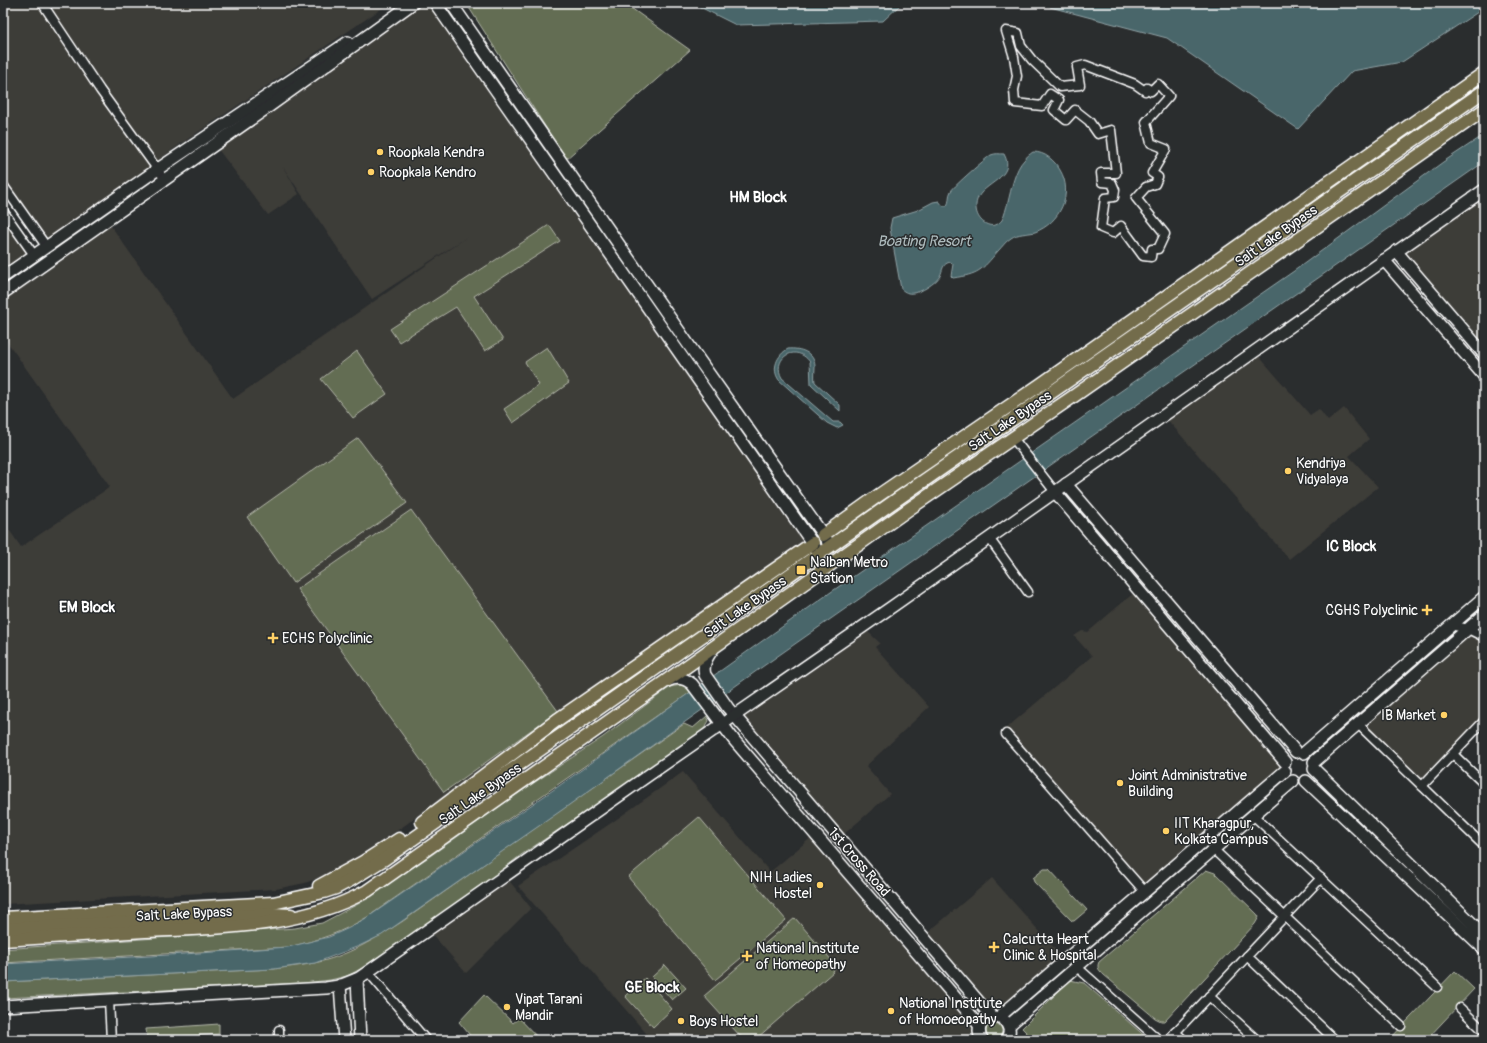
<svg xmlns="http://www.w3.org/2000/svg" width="1487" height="1043" viewBox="0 0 1487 1043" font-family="Pangolin,sans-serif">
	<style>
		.built { fill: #3d3c38 }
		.green { fill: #646d53; stroke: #b2b6a9 }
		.water { fill: #48666b; stroke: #91a3a6 }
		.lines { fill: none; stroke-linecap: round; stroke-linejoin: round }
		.street-casing { stroke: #fff; stroke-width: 11 }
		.secondary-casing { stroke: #fff; stroke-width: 14 }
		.primary-casing { stroke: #fff; stroke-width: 15 }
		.street { stroke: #2a2d2e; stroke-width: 8 }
		.secondary { stroke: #2a2d2e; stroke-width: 11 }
		.primary { stroke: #736c4b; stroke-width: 12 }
		.poi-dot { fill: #ffd166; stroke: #2a2d2e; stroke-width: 1.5 }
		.labels { text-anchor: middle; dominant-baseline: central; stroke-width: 3; stroke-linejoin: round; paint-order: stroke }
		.poi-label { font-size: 14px; fill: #fff; stroke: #2a2d2e; text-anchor: start }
		.street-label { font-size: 14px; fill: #fff; stroke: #2a2d2e }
		.neighbourhood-label { font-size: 15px; font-weight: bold; fill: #fff; stroke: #2a2d2e }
		.water-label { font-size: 15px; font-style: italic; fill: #adbabc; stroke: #2a2d2e }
	</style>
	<rect width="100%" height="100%" fill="#2a2d2e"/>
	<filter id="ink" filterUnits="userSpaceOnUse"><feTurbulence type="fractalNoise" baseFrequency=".025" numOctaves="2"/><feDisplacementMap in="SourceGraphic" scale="8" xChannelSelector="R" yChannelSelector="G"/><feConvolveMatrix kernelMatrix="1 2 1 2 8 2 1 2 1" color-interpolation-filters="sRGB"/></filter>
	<g filter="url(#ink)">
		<!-- built -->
		<g class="built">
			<polygon points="3,3 390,3 182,143 44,243 3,184"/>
			<polygon points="423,3 431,3 806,542 533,733 401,828 341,869 327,875 305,883 276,889 3,904 3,521 21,547 110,487 3,336 3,300 109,223 233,399 467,237 372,299 283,167 299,194 268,215 217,148"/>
			<polygon points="1484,195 1484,347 1403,252"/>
			<polygon points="3,218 30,255 3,272"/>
			<polygon points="1257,354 1310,415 1319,409 1328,421 1344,408 1369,439 1349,456 1378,487 1289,559 1165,417"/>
			<polygon points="1136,591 1282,762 1281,770 1144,889 1004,730 1092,656 1074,636 1082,631 1088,632"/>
			<polygon points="1474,627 1484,637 1484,717 1422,783 1361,725"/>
			<polygon points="865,629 880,643 875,647 929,707 866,766 890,794 842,836 738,719"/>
			<polygon points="683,772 770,872 813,836 975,1027 974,1032 965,1040 652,1040 518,886 614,821"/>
			<polygon points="507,878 531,908 466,973 431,933"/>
			<polygon points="992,878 1064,959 999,1015 991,1013 925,935"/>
		</g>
		<!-- green -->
		<g class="green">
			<polygon points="466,3 624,3 690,50 566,159"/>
			<polygon points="549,225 560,241 474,296 503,340 485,351 456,307 399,342 390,329"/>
			<polygon points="547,347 569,383 513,423 504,409 539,385 525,362"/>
			<polygon points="357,351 387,394 353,418 321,379"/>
			<polygon points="358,438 407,503 293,583 247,517"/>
			<polygon points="411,510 558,711 444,792 297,589"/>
			<path d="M 681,685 L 690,687 L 691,692 L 369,916 C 341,933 320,940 288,947 L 3,963 L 3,949 L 295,928 L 322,923 L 358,904 L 430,856 L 520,792 L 603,737 L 670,687 Z"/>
			<path d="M 707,716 L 709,721 L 700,735 L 521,855 L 489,880 L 370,964 L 347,976 L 330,980 L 305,983 L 3,998 L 3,982 L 274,969 C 287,967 301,966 314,963 C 346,957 377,938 403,921 L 678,728 L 684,724 L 693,728 Z"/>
			<polygon points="699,817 786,920 715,980 628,877"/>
			<polygon points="1044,869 1049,869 1087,910 1074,921 1072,921 1034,882 1033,878"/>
			<path d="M 1206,870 L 1215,873 L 1257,914 L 1259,917 L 1255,924 L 1165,1021 L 1161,1021 L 1155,1018 L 1104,975 C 1100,971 1096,968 1099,962 Z"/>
			<polygon points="795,918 834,963 835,967 833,972 757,1038 752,1040 741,1037 704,996"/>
			<polygon points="665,965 686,988 672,1000 652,977"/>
			<polygon points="1455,971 1474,989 1426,1040 1389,1040"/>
			<polygon points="645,978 672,1009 653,1027 625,996"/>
			<polygon points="1070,980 1084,983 1147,1038 1147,1040 1034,1040 1022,1028"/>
			<polygon points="484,995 513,1023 519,1018 540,1040 474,1040 459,1022"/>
			<circle cx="994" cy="1031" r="8"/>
			<polygon points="219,1024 219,1034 147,1039 146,1029"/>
		</g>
		<!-- water -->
		<g class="water">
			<polygon points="692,3 902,3 883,21 736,25"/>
			<polygon points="1051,3 1484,3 1484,8 1402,62 1352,71 1298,129 1167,38 1050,7"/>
			<polygon points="1484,135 1484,162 762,667 562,810 382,935 359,946 315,963 274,969 3,982 3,964 169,955 288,947 329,937 349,928 368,917 556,788 831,592 1294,271 1443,162"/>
			<path d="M 1033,152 C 1045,152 1054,160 1060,170 C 1074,193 1060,223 1035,232 C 1027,234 1018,233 1011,238 C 1006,241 1002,247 998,251 C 981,271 979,274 953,278 L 951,276 L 953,264 L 951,262 C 942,263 943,270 940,276 C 936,283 920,293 913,293 C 908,294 905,292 901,289 L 890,228 L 892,218 L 918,210 L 933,202 L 939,201 L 943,206 L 947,206 C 950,201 948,196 951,191 C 955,185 985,159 991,155 C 996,153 999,154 1004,154 C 1017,178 982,183 977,200 C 971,219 992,234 1002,220 C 1005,215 1006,208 1008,202 C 1011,190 1015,169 1024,160 C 1026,157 1030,154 1033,152 Z"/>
			<path d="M 788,349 C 800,348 814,352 815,366 C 815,371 814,377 815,382 L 840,405 L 840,411 L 811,384 L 810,362 C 795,342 771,359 782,378 L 833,422 L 840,422 L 843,425 L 837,428 L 827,423 L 779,380 C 771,369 777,355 788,349 Z"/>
		</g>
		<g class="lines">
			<!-- street casing -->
			<g class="street-casing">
				<g id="street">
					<polyline points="42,3 100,90 160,173"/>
					<polygon points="1006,31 1018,33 1021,46 1032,60 1060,87 1080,85 1077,67 1085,65 1135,84 1145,91 1147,88 1151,91 1158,84 1169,96 1146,122 1151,143 1166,149 1152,173 1158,177 1155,184 1146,187 1136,198 1165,234 1158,249 1152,249 1151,257 1143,256 1121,226 1113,233 1101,228 1105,198 1114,197 1115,190 1112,183 1102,182 1101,173 1116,173 1111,130 1098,134 1089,121 1075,110 1066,120 1054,110 1059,100 1050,94 1042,106 1015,103 1014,90 1017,76 1014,57"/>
					<polyline points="3,185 46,246"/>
					<polyline points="3,211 34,255"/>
					<polyline points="1013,438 1055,492"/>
					<polyline points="989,538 1028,592"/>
					<polyline points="1451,625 1468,629 1484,637"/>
					<polyline points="1358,724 1484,846"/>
					<polyline points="1006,734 1145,892"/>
					<polyline points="1453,754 1484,784"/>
					<polyline points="1422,786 1484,721"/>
					<polyline points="1253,815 1437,987"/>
					<polyline points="1213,849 1401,1026"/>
					<polyline points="1247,956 1335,1040"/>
					<polyline points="1077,967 1159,1040"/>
					<polyline points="369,973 426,1040"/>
					<polyline points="1209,996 1257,1040"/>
					<polyline points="109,1000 111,1040"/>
					<polyline points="1460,1008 1484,1031"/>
					<polyline points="279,1030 279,1040"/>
					<polyline points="1175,1032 1184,1040"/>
					<polyline points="1168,1040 1321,878"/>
				</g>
			</g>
			<!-- secondary casing -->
			<g class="secondary-casing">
				<g id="secondary">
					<polyline points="435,3 817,550"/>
					<polyline points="451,3 702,364 828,542"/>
					<polyline points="1396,251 1484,354"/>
					<polyline points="1384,260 1484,376"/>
					<polyline points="3,277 158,169 348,42"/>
					<polyline points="3,293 264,110 413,3"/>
					<polyline points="1066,484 1296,752"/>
					<polyline points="1055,492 1285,762"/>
					<path d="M 713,649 C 707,657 702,665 705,675 L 728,708 L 991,1016"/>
					<path d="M 667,681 C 676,677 683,677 692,684 L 734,740 L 980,1026"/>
					<polyline points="1304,753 1484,597"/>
					<polyline points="1314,762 1484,615"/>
					<polyline points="1314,769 1484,935"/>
					<polyline points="1306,781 1484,949"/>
					<polyline points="357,979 360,1040"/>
					<polyline points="340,985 344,1040"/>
					<polyline points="3,1006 326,988 339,986 359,978 653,772 893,606 1484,190"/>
					<polyline points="999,1017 1285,771"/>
					<path d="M 1005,1021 C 1010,1027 1011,1033 1006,1040"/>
					<polyline points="1008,1026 1293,781"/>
					<path d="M 982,1040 C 978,1033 978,1026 984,1020"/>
				</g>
			</g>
			<!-- primary casing -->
			<g class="primary-casing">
				<g id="primary">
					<polyline points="823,535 879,495 1040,385 1484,73"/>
					<polyline points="422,822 557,720 813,543"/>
					<polyline points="319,886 363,862 399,839"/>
					<polyline points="3,918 273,903 324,892 336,888 351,880 383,860 896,500 1065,383 1484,91"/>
					<polyline points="3,929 273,914 291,915"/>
					<path d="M 3,940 C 50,937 98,934 145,931 C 220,928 300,928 367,891 L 666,681 L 909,509 L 1074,396 L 1484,110"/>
				</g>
			</g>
			<!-- street -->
			<use href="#street" class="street"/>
			<!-- secondary -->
			<use href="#secondary" class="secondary"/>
			<!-- primary -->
			<use href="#primary" class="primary"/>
		</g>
	</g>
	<!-- markers -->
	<g class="poi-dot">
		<circle cx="380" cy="152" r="4"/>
		<circle cx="371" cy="172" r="4"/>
		<circle cx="1288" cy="471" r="4"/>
		<rect x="796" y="565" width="10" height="10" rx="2"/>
		<path d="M1425 604h4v4h4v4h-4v4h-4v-4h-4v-4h4z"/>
		<path d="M271 632h4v4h4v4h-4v4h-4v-4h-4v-4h4z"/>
		<circle cx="1444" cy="715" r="4"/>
		<circle cx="1120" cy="783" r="4"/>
		<circle cx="1166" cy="831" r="4"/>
		<circle cx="820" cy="885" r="4"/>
		<path d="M992 941h4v4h4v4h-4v4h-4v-4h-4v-4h4z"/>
		<path d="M745 950h4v4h4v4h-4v4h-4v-4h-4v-4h4z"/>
		<circle cx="507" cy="1007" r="4"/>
		<circle cx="891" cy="1011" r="4"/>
		<circle cx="681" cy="1021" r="4"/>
	</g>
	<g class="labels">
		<!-- poi labels -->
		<g class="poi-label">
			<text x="388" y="152">Roopkala Kendra</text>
			<text x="379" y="172">Roopkala Kendro</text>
			<text x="1296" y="463">Kendriya<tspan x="1296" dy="16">Vidyalaya</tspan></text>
			<text x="810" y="562">Nalban Metro<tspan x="810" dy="16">Station</tspan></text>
			<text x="1418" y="610" text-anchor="end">CGHS Polyclinic</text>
			<text x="282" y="638">ECHS Polyclinic</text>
			<text x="1436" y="715" text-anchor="end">IB Market</text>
			<text x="1128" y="775">Joint Administrative<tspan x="1128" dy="16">Building</tspan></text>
			<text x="1174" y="823">IIT Kharagpur,<tspan x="1174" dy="16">Kolkata Campus</tspan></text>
			<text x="812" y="877" text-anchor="end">NIH Ladies<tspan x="812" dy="16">Hostel</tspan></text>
			<text x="1003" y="939">Calcutta Heart<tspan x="1003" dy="16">Clinic &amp; Hospital</tspan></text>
			<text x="756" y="948">National Institute<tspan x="756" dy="16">of Homeopathy</tspan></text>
			<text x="515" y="999">Vipat Tarani<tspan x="515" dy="16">Mandir</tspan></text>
			<text x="899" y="1003">National Institute<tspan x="899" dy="16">of Homoeopathy</tspan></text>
			<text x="689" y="1021">Boys Hostel</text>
		</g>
		<!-- street labels -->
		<g class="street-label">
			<text transform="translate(1276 236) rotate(-35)">Salt Lake Bypass</text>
			<text transform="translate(1010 421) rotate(-34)">Salt Lake Bypass</text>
			<text transform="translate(745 607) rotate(-35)">Salt Lake Bypass</text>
			<text transform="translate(480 794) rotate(-35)">Salt Lake Bypass</text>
			<text transform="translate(859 862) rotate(49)">1st Cross Road</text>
			<text transform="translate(184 914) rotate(-3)">Salt Lake Bypass</text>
		</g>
		<!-- neighbourhood labels -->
		<g class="neighbourhood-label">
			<text x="758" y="197">HM Block</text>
			<text x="1351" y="546">IC Block</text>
			<text x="87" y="607">EM Block</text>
			<text x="652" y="987">GE Block</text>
		</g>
		<!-- water labels -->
		<g class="water-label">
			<text x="924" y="241">Boating Resort</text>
		</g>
	</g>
	<!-- margin -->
	<rect width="1487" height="1043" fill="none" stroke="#2a2d2e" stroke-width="16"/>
	<rect x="8" y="8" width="1471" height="1027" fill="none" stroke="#fff" stroke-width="1.5" filter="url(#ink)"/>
</svg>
